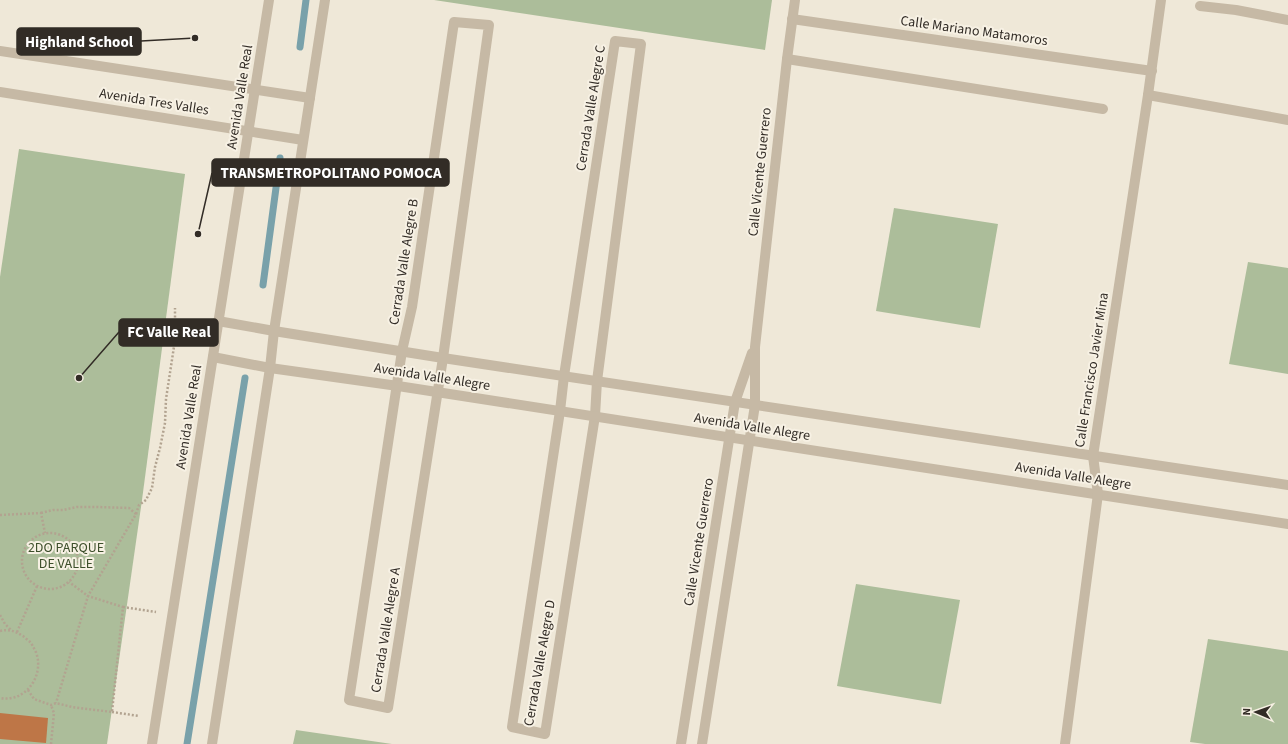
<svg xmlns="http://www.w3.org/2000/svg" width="1288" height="744" viewBox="0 0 1288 744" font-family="'Source Sans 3',sans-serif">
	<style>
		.green { fill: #acbd9a }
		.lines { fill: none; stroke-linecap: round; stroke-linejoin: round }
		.stream { stroke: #79a1aa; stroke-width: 7 }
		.building { fill: #be7647 }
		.path { stroke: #b2a390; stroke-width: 2.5; stroke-dasharray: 2 2; stroke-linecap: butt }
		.minor { stroke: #c6b9a5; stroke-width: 10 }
		.labels { text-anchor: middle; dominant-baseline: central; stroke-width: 4; stroke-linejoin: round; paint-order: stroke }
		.street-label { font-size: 14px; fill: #322c26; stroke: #f7f1e4 }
		.park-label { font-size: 14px; fill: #3d4f2b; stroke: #f7f1e4 }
		.leader { fill: none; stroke: #322c26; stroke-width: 1.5 }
		.callout-dot { fill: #322c26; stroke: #f7f1e4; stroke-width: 1.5 }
		.callout { fill: #322c26; stroke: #322c26; stroke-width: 1.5 }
		.callout-label { font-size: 15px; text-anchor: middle; font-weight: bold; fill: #fff }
	</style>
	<rect width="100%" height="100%" fill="#efe8d8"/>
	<!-- green -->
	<g class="green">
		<polygon points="434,0 772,0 765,50"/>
		<polygon points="19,149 185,174 142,500 107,744 0,744 0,277"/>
		<polygon points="894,208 998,224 980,328 876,311"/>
		<polygon points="1248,262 1288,268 1288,374 1229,364"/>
		<polygon points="856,584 960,600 941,704 837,686"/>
		<polygon points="1208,639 1288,651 1288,744 1205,744 1190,742"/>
		<polygon points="296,730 392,744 293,744"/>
	</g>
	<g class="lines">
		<!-- stream -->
		<g class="stream">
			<polyline points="300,47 306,0"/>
			<polyline points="263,285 280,158"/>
			<polyline points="187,744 245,378"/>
		</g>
	</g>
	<!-- building -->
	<polygon class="building" points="0,713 48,718 46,743 0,739"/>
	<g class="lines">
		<!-- path -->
		<g class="path">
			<polyline points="41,513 53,510 63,510 77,507 97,507 129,508 136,514 88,596 56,703"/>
			<polyline points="136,514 139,505 146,500 152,488 155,467 160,448 165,423 166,399 175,340 175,308"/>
			<polyline points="0,515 41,513 45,533"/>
			<circle cx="50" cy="561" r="28"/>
			<polyline points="123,607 156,612"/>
			<polyline points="0,615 5,624 11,630"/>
			<path d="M 0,631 C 9,629 15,631 23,636 C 25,638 28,640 30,642 C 32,644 33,647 35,650 C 46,673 27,703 0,698"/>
			<polyline points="17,632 37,586"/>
			<polyline points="28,690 34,699 51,705 56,703 72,707 112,712 123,607 88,596 69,582"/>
			<polyline points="112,712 139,716"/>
			<polyline points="51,744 54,713 51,705"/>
		</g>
		<!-- minor -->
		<g class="minor">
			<polyline points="1200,6 1236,10 1288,20"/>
			<polyline points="792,19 1152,71"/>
			<polygon points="454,22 489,25 443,358 388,708 349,700 402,351 412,307"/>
			<polygon points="615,41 641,44 597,381 595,416 545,734 512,727 560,411 564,376"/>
			<polyline points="0,51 310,98"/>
			<polyline points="787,59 1103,109"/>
			<polyline points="0,92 303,140"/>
			<polyline points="1148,95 1288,120"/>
			<polyline points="218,321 274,331 443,358 1288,485"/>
			<polyline points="213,357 270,368 398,386 1288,524"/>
			<polyline points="152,744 269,0"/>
			<polyline points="212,744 270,368 274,331 325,0"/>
			<polyline points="681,744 735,402 752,353"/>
			<polyline points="702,744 755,405 755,347 787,59 795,0"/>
			<polyline points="1065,744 1098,494 1093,456 1148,95 1161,0"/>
		</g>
	</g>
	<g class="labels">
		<!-- street labels -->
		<g class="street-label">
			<text transform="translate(974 31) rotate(8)">Calle Mariano Matamoros</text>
			<text transform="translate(240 97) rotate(-81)">Avenida Valle Real</text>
			<text transform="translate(154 102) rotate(9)">Avenida Tres Valles</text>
			<text transform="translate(591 108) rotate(-81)">Cerrada Valle Alegre C</text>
			<text transform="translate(760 172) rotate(-84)">Calle Vicente Guerrero</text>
			<text transform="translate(404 262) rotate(-81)">Cerrada Valle Alegre B</text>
			<text transform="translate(1092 370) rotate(-81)">Calle Francisco Javier Mina</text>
			<text transform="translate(432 377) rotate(9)">Avenida Valle Alegre</text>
			<text transform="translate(189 417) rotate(-81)">Avenida Valle Real</text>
			<text transform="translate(752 427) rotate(9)">Avenida Valle Alegre</text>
			<text transform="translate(1073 476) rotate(9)">Avenida Valle Alegre</text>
			<text transform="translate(699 542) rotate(-81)">Calle Vicente Guerrero</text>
			<text transform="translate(386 630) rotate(-81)">Cerrada Valle Alegre A</text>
			<text transform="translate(540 663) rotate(-80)">Cerrada Valle Alegre D</text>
		</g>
		<!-- park labels -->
		<g class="park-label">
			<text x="66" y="548">2DO PARQUE<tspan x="66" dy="16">DE VALLE</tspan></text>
		</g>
	</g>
	<!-- callouts -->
	<path class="leader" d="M195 38L141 41M198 234L212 173M79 378L119 332"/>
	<g class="callout-dot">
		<circle cx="195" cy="38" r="4"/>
		<circle cx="198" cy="234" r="4"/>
		<circle cx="79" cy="378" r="4"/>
	</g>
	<g class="callout">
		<rect x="17" y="28" width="124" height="27" rx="4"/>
		<rect x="212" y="159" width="237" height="27" rx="4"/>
		<rect x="119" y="319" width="99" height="27" rx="4"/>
	</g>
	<g class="callout-label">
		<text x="79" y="47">Highland School</text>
		<text x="331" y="178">TRANSMETROPOLITANO POMOCA</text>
		<text x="169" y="337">FC Valle Real</text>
	</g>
	<!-- north arrow -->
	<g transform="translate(1256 712) rotate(272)" stroke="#f7f1e4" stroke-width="3" paint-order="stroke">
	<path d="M0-3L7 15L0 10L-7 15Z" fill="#322c26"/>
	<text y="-6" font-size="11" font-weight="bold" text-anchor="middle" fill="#322c26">N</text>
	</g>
</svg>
